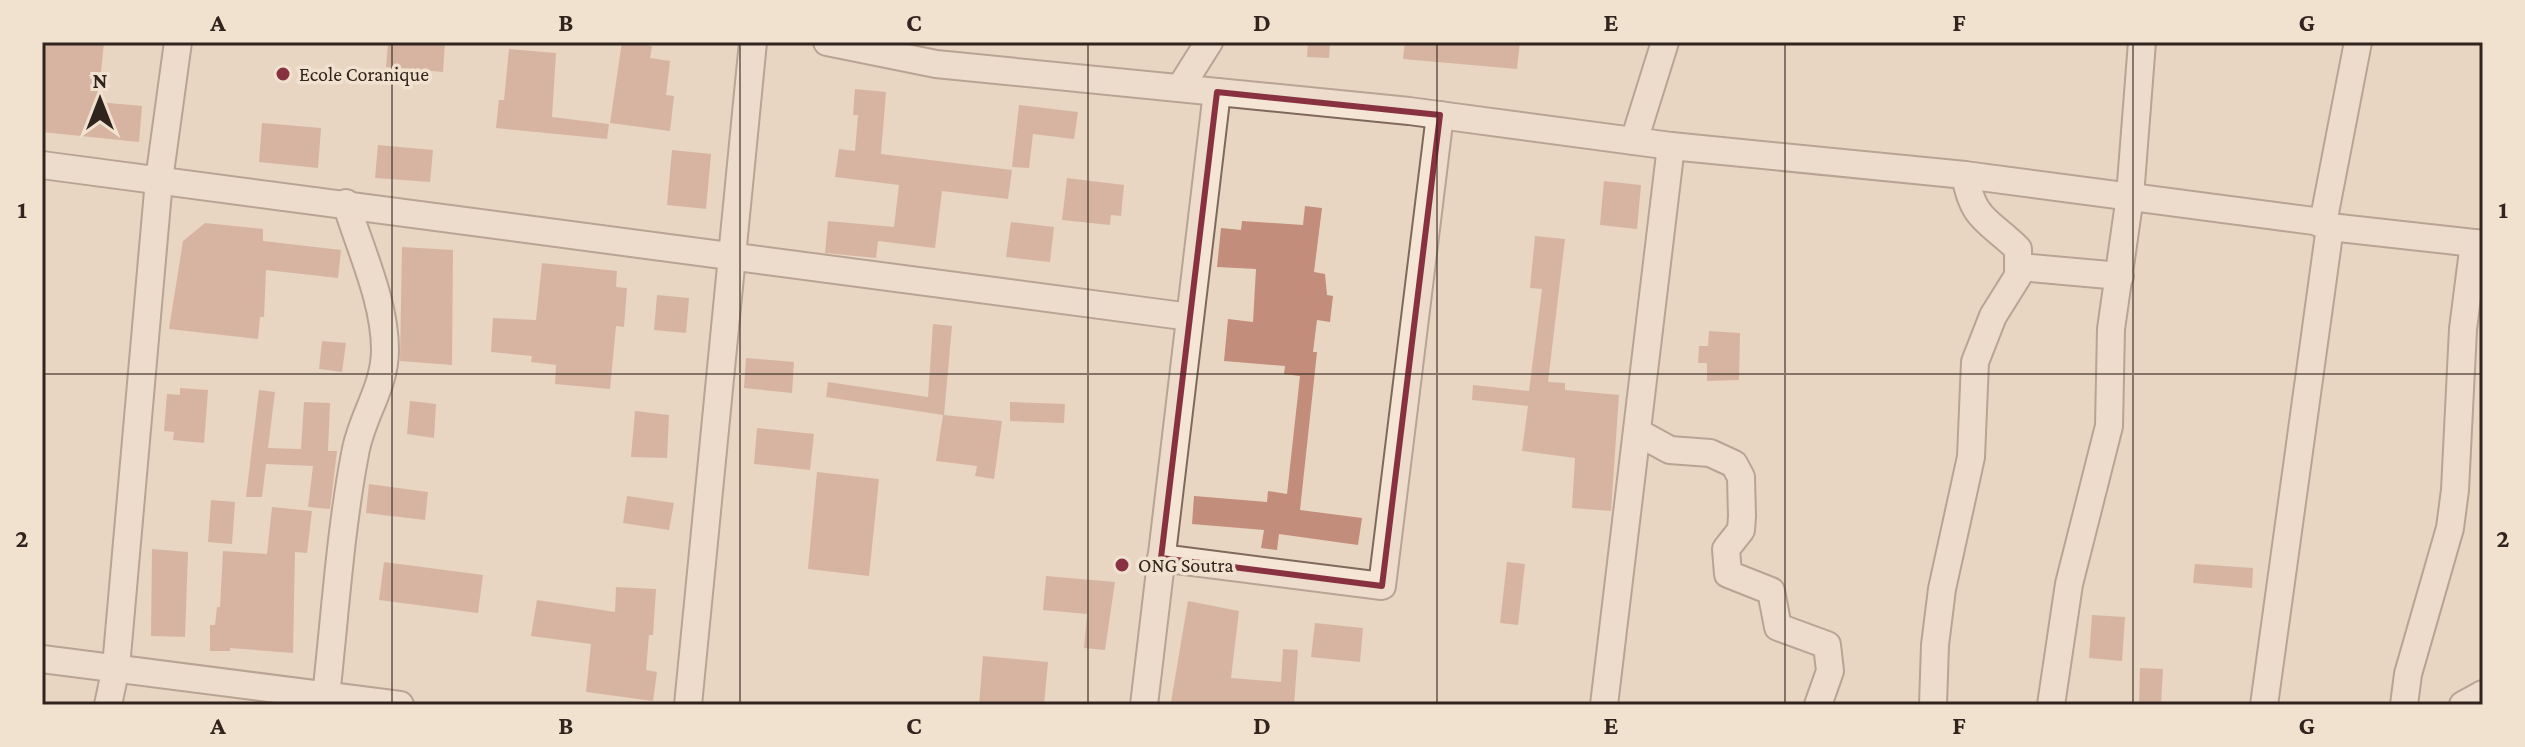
<svg xmlns="http://www.w3.org/2000/svg" width="2525" height="747" viewBox="0 0 2525 747" font-family="'Crimson Pro',serif">
	<style>
		.building { fill: #c38d7b }
		.lines { fill: none; stroke-linecap: round; stroke-linejoin: round }
		.minor-casing { stroke: #80685b; stroke-width: 30 }
		.minor { stroke: #f4e5d4; stroke-width: 26 }
		.marked { fill: none; stroke: #883241; stroke-width: 6; stroke-linejoin: round }
		.grid { fill: none; stroke: #31241e; stroke-width: 2; stroke-opacity: 0.55 }
		.poi-dot { fill: #883241; stroke: #f1e2d0; stroke-width: 3 }
		.labels { text-anchor: middle; dominant-baseline: central; stroke-width: 7; stroke-linejoin: round; paint-order: stroke }
		.poi-label { font-size: 20px; fill: #31241e; stroke: #f1e2d0; text-anchor: start }
		.neatline { fill: none; stroke: #31241e; stroke-width: 3 }
		.grid-label { font-size: 26px; text-anchor: middle; font-weight: bold; fill: #31241e }
	</style>
	<rect width="100%" height="100%" fill="#e8d6c2"/>
	<!-- building -->
	<g class="building">
		<polygon points="42,42 104,42 98,102 142,106 139,142 42,132"/>
		<polygon points="388,42 445,42 443,72 386,67"/>
		<polygon points="622,42 652,46 650,58 670,61 666,95 674,96 670,131 610,123"/>
		<polygon points="1308,42 1330,42 1329,58 1307,57"/>
		<polygon points="1405,42 1520,42 1517,69 1403,59"/>
		<polygon points="509,49 556,53 552,117 609,124 607,139 496,128 499,100 504,100"/>
		<polygon points="855,89 886,92 881,154 1012,170 1008,199 942,191 935,248 878,241 876,258 825,253 828,221 894,227 899,185 835,177 839,149 855,151 858,115 853,115"/>
		<polygon points="1019,105 1078,112 1074,139 1033,134 1029,168 1012,167"/>
		<polygon points="262,123 321,128 318,168 259,162"/>
		<polygon points="378,145 433,150 430,182 375,178"/>
		<polygon points="672,150 711,154 706,209 667,205"/>
		<polygon points="1067,178 1124,185 1121,216 1111,215 1110,225 1062,220"/>
		<polygon points="1604,181 1641,185 1637,229 1600,225"/>
		<polygon points="1305,206 1322,208 1314,272 1325,274 1327,295 1333,296 1330,322 1317,320 1313,352 1317,352 1300,510 1362,518 1358,545 1279,534 1277,550 1261,548 1264,530 1192,524 1194,496 1267,502 1268,491 1287,494 1300,376 1284,374 1285,366 1224,361 1228,319 1253,322 1256,269 1217,267 1221,228 1241,230 1242,221 1303,225"/>
		<polygon points="1011,222 1054,227 1050,262 1006,257"/>
		<polygon points="205,223 263,229 263,241 341,250 338,278 266,270 264,317 260,317 258,339 169,329 183,241"/>
		<polygon points="1535,236 1565,239 1548,382 1565,383 1565,390 1619,395 1611,511 1572,508 1575,458 1522,451 1528,406 1472,400 1473,385 1529,391 1542,289 1530,288"/>
		<polygon points="402,247 453,250 452,365 400,361"/>
		<polygon points="542,263 617,271 616,287 627,288 624,327 616,326 610,389 555,384 556,365 531,362 532,356 491,352 493,318 536,320"/>
		<polygon points="657,295 689,298 686,333 654,330"/>
		<polygon points="933,324 952,326 944,415 1002,421 994,479 975,476 977,466 936,461 943,415 826,397 828,382 928,397"/>
		<polygon points="1709,331 1740,333 1739,380 1707,381 1707,363 1698,363 1699,346 1708,346"/>
		<polygon points="322,341 346,343 342,372 319,369"/>
		<polygon points="746,358 794,362 792,393 744,388"/>
		<polygon points="180,388 208,390 204,443 173,440 174,432 164,431 167,394 180,395"/>
		<polygon points="259,390 275,392 268,448 301,449 304,402 330,403 328,451 337,451 330,509 308,507 313,466 266,464 262,497 246,497"/>
		<polygon points="410,401 436,404 434,438 407,434"/>
		<polygon points="1010,402 1065,404 1064,423 1010,421"/>
		<polygon points="635,411 669,415 667,458 631,457"/>
		<polygon points="757,428 814,434 810,470 754,464"/>
		<polygon points="817,472 879,479 869,576 808,569"/>
		<polygon points="369,484 428,492 425,520 366,513"/>
		<polygon points="627,496 674,503 669,530 623,523"/>
		<polygon points="211,500 235,502 232,544 208,542"/>
		<polygon points="272,507 312,511 307,553 295,552 293,653 230,648 230,651 210,651 210,625 215,625 217,607 220,607 223,551 267,554"/>
		<polygon points="152,549 188,552 185,637 151,636"/>
		<polygon points="384,562 483,575 478,613 379,600"/>
		<polygon points="1507,562 1525,564 1518,625 1500,623"/>
		<polygon points="2195,564 2253,568 2252,588 2193,583"/>
		<polygon points="1046,576 1115,582 1105,650 1084,648 1087,614 1043,610"/>
		<polygon points="616,587 656,589 653,635 649,635 646,670 657,672 653,701 586,692 591,644 531,636 537,600 615,612"/>
		<polygon points="1188,601 1239,611 1231,678 1281,682 1283,649 1298,650 1294,705 1171,702"/>
		<polygon points="2092,615 2125,617 2122,661 2089,658"/>
		<polygon points="1315,623 1363,628 1360,662 1311,657"/>
		<polygon points="983,656 1048,662 1044,705 979,705"/>
		<polygon points="2140,668 2163,669 2161,705 2139,705"/>
	</g>
	<g class="lines">
		<!-- minor casing -->
		<g class="minor-casing">
			<g id="minor">
				<polyline points="827,42 936,64 1409,111 1671,146 1965,175 2314,221 2330,227 2483,244"/>
				<polyline points="1180,88 1209,42"/>
				<polyline points="1634,141 1665,42"/>
				<polyline points="42,165 1190,317"/>
				<polyline points="2323,223 2358,42"/>
				<polyline points="2020,267 2120,276"/>
				<polyline points="1637,432 1670,450 1710,453 1734,464 1741,477 1742,516 1741,530 1726,549 1728,574 1771,591 1778,627 1827,645 1830,671 1818,705"/>
				<polyline points="1161,558 1382,586 1440,115"/>
				<polyline points="42,659 400,705"/>
				<path d="M 326,696 C 335,616 340,533 355,454 C 361,417 385,388 385,350 C 385,301 360,249 346,203"/>
				<polyline points="108,705 116,667 159,180 178,42"/>
				<polyline points="688,705 753,42"/>
				<polyline points="1144,705 1217,92"/>
				<polyline points="1604,705 1671,146"/>
				<path d="M 1933,705 L 1935,645 L 1942,589 L 1971,457 L 1975,362 L 1993,316 L 2018,276 L 2018,249 C 1989,220 1973,221 1965,175"/>
				<polyline points="2051,705 2069,584 2109,426 2111,329 2130,196 2142,42"/>
				<polyline points="2264,705 2330,227"/>
				<polyline points="2404,705 2408,674 2450,528 2455,490 2463,329 2474,243"/>
				<polyline points="2463,705 2483,694"/>
			</g>
		</g>
		<!-- minor -->
		<use href="#minor" class="minor"/>
	</g>
	<!-- marked area -->
	<path d="M0 0H2525V747H0ZM 1217,92 L 1440,115 L 1382,586 L 1161,558 Z" fill="#e8d6c2" fill-opacity=".55" fill-rule="evenodd"/>
	<path class="marked" d="M 1217,92 L 1440,115 L 1382,586 L 1161,558 Z"/>
	<!-- grid -->
	<path class="grid" d="M 392,42 L 392,705M 740,42 L 740,705M 1088,42 L 1088,705M 1437,42 L 1437,705M 1785,42 L 1785,705M 2133,42 L 2133,705M 42,374 L 2483,374"/>
	<!-- markers -->
	<g class="poi-dot">
		<circle cx="283" cy="74" r="8"/>
		<circle cx="1122" cy="565" r="8"/>
	</g>
	<g class="labels">
		<!-- poi labels -->
		<g class="poi-label">
			<text x="299" y="74">Ecole Coranique</text>
			<text x="1138" y="565">ONG Soutra</text>
		</g>
	</g>
	<!-- border -->
	<rect width="2525" height="747" fill="none" stroke="#f1e2d0" stroke-width="88"/>
	<!-- north arrow -->
	<g transform="translate(100 100)" stroke="#f1e2d0" stroke-width="6" paint-order="stroke">
	<path d="M0-6L14 30L0 20L-14 30Z" fill="#31241e"/>
	<text y="-12" font-size="22" font-weight="bold" text-anchor="middle" fill="#31241e">N</text>
	</g>
	<rect x="44" y="44" width="2437" height="659" class="neatline"/>
	<g class="grid-label">
		<text x="218" y="31">A</text>
		<text x="566" y="31">B</text>
		<text x="914" y="31">C</text>
		<text x="1262" y="31">D</text>
		<text x="1611" y="31">E</text>
		<text x="1959" y="31">F</text>
		<text x="2307" y="31">G</text>
		<text x="22" y="218">1</text>
		<text x="2503" y="218">1</text>
		<text x="22" y="547">2</text>
		<text x="2503" y="547">2</text>
		<text x="218" y="734">A</text>
		<text x="566" y="734">B</text>
		<text x="914" y="734">C</text>
		<text x="1262" y="734">D</text>
		<text x="1611" y="734">E</text>
		<text x="1959" y="734">F</text>
		<text x="2307" y="734">G</text>
	</g>
</svg>
